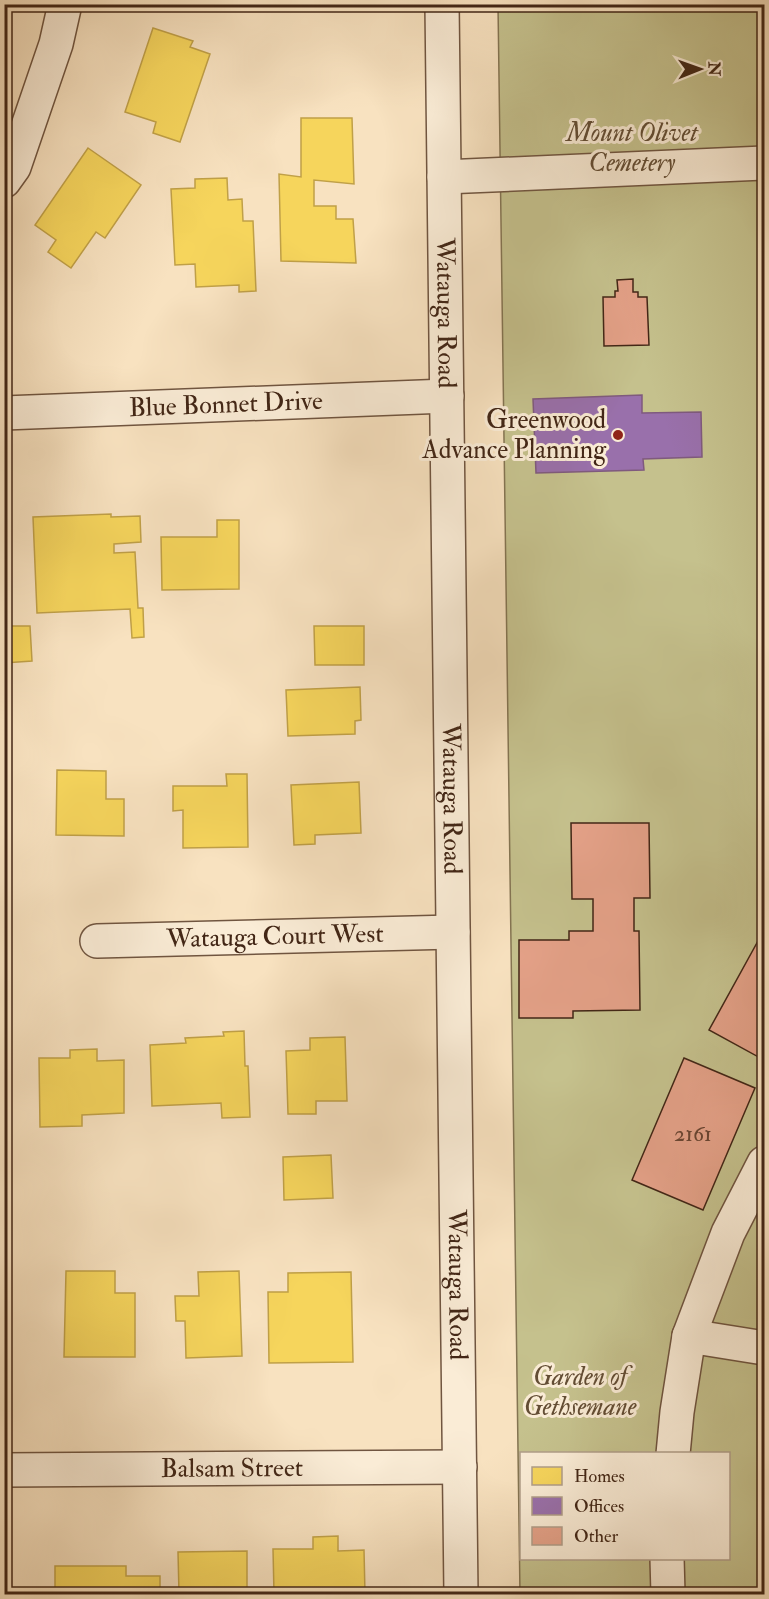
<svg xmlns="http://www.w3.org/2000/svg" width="769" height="1599" viewBox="0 0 769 1599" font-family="'IM FELL Double Pica',serif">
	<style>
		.green { fill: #c5c18d; stroke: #847452; stroke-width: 1.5; fill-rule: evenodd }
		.homes { fill: #f6d55c; stroke: #c0a047; stroke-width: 1.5 }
		.offices { fill: #9970ab; stroke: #7f5a7e; stroke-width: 1.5 }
		.building { fill: #e4a188; stroke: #422616; stroke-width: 1.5 }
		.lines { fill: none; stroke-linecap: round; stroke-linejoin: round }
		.minor-casing { stroke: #705540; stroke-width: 36 }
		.minor { stroke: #faecd6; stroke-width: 33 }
		.poi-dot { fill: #8f2418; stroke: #faecd6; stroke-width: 2 }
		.labels { text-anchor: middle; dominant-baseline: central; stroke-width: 6; stroke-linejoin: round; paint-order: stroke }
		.number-label { font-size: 22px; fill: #6a4532 }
		.park-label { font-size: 26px; font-style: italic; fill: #634d34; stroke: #faecd6 }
		.street-label { font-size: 26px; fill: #422616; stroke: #faecd6 }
		.poi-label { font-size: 26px; fill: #422616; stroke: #faecd6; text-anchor: end }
	</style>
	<rect width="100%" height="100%" fill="#f8e2c0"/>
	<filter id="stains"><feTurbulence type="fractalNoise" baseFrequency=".00333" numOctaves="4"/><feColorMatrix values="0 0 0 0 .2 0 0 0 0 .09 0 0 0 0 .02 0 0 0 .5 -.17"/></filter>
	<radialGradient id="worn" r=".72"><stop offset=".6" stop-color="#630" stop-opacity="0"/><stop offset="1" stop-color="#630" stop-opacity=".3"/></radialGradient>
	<!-- green -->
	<path class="green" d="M 498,5 L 764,5 L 764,1594 L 520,1594 ZM 522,1454 L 728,1454 L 728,1558 L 522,1558 Z"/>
	<!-- homes -->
	<g class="homes">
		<rect x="313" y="4" width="37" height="7"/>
		<polygon points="153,28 193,41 190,47 210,54 180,142 153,133 156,122 125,112"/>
		<polygon points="301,118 352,118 354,184 314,180 314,206 336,206 336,219 353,219 356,263 281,261 279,174 301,177"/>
		<polygon points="88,148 141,185 105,238 96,232 71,268 48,252 56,240 35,225"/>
		<polygon points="227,178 228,200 242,199 243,221 253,221 256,291 239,292 239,285 196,287 195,264 175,265 171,189 195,188 195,179"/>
		<polygon points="111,514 111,517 140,516 141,542 114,544 114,553 135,552 138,608 143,608 144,637 132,638 130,609 37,613 33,517"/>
		<polygon points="217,520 239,520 239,589 162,590 161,537 217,537"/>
		<polygon points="4,532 9,626 30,626 32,661 4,663"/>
		<polygon points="314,626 364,626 364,665 315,665"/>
		<polygon points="360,687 361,720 355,721 355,734 288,736 286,690"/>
		<polygon points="57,770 106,771 106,799 124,799 124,836 56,835"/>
		<polygon points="226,774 247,774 248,847 183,848 183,810 173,811 173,786 227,786"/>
		<polygon points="359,782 361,833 315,835 315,844 294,845 291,785"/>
		<polygon points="244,1031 245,1066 248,1066 250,1117 222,1118 221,1103 152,1106 150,1045 186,1043 185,1038 224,1036 223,1032"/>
		<polygon points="345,1037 347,1101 316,1101 316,1114 288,1114 286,1051 310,1050 310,1038"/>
		<polygon points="97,1049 97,1061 124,1060 124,1113 82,1115 82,1126 40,1127 39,1058 70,1058 70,1050"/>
		<polygon points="331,1155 333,1198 284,1200 283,1157"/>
		<polygon points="66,1271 115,1271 115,1293 135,1293 135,1357 64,1357"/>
		<polygon points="239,1271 242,1356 186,1358 185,1321 176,1321 175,1296 199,1296 198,1272"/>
		<polygon points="351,1272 353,1362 269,1363 268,1292 288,1292 288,1273"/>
		<polygon points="338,1536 338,1551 364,1550 365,1594 272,1594 274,1594 273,1549 313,1549 313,1537"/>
		<polygon points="247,1551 247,1594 251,1594 179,1594 178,1552"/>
		<polygon points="55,1566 126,1566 126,1576 160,1576 160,1594 55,1594"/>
	</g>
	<!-- offices -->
	<polygon class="offices" points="642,395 642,413 701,412 702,457 643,459 644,470 536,473 533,399"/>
	<!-- building -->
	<g class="building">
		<polygon points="633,279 633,292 638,292 638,297 647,297 649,345 604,346 603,297 615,297 615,291 618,291 617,280"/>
		<polygon points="571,823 649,823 650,898 634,898 634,931 639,931 640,1010 573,1011 573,1018 519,1018 519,940 569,940 569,931 593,931 593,899 572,899"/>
		<polygon points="764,930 764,1060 709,1030"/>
		<polygon points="684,1058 755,1088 703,1210 632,1180"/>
	</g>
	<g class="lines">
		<!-- minor casing -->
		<g class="minor-casing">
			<g id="minor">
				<path id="s1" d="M 442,4 L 461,1594"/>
				<polyline points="444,177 764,163"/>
				<polyline points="4,181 14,167 56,44 65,4"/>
				<path id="s2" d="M 4,413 L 447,396"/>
				<path id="s3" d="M 97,941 L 453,932"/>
				<polyline points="689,1336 764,1348"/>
				<polyline points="673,1454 677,1412 689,1336 728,1233 764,1163"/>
				<path id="s4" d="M 4,1470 L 460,1467"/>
				<polyline points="667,1558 668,1594"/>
			</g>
		</g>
		<!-- minor -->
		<use href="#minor" class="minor"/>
	</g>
	<!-- markers -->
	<circle class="poi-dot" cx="618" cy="435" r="6"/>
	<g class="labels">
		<!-- number labels -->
		<g class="number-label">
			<text x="693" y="1134">2161</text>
		</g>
		<!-- park labels -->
		<g class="park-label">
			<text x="632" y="133">Mount Olivet<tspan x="632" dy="30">Cemetery</tspan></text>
			<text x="580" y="1377">Garden of<tspan x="580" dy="30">Gethsemane</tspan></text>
		</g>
		<!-- street labels -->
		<g class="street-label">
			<text stroke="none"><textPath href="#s1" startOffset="309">Watauga Road</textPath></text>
			<text stroke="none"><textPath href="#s2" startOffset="222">Blue Bonnet Drive</textPath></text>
			<text stroke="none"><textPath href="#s1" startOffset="795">Watauga Road</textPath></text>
			<text stroke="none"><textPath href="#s3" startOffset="178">Watauga Court West</textPath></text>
			<text stroke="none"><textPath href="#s1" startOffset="1281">Watauga Road</textPath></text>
			<text stroke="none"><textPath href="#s4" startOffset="228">Balsam Street</textPath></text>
		</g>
		<!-- poi labels -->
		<g class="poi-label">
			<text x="606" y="420">Greenwood<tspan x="606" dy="30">Advance Planning</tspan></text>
		</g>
	</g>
	<!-- margin -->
	<rect width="769" height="1599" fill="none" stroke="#f8e2c0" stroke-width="24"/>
	<rect x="6" y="6" width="757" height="1587" fill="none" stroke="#422616" stroke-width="3"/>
	<rect x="12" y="12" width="745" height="1575" fill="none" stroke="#422616" stroke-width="1.5"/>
	<!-- legend -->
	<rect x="520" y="1452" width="210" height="108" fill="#faecd6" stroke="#b09d89" stroke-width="1.5"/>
	<rect x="532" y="1467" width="30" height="18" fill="#f6d55c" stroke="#b09d89" stroke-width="1.5"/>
	<text x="574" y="1482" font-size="18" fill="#422616">Homes</text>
	<rect x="532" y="1497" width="30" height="18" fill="#9970ab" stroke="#b09d89" stroke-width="1.5"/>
	<text x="574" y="1512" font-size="18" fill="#422616">Offices</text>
	<rect x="532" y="1527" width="30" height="18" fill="#e4a188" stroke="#b09d89" stroke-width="1.5"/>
	<text x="574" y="1542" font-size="18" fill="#422616">Other</text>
	<!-- north arrow -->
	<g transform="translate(700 69) rotate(89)" stroke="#faecd6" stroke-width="4.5" paint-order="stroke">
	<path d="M0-4.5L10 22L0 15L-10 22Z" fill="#422616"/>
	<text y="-9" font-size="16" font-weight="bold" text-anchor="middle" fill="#422616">N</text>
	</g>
	<rect width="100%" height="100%" filter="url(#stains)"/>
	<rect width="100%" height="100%" fill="url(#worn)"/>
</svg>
